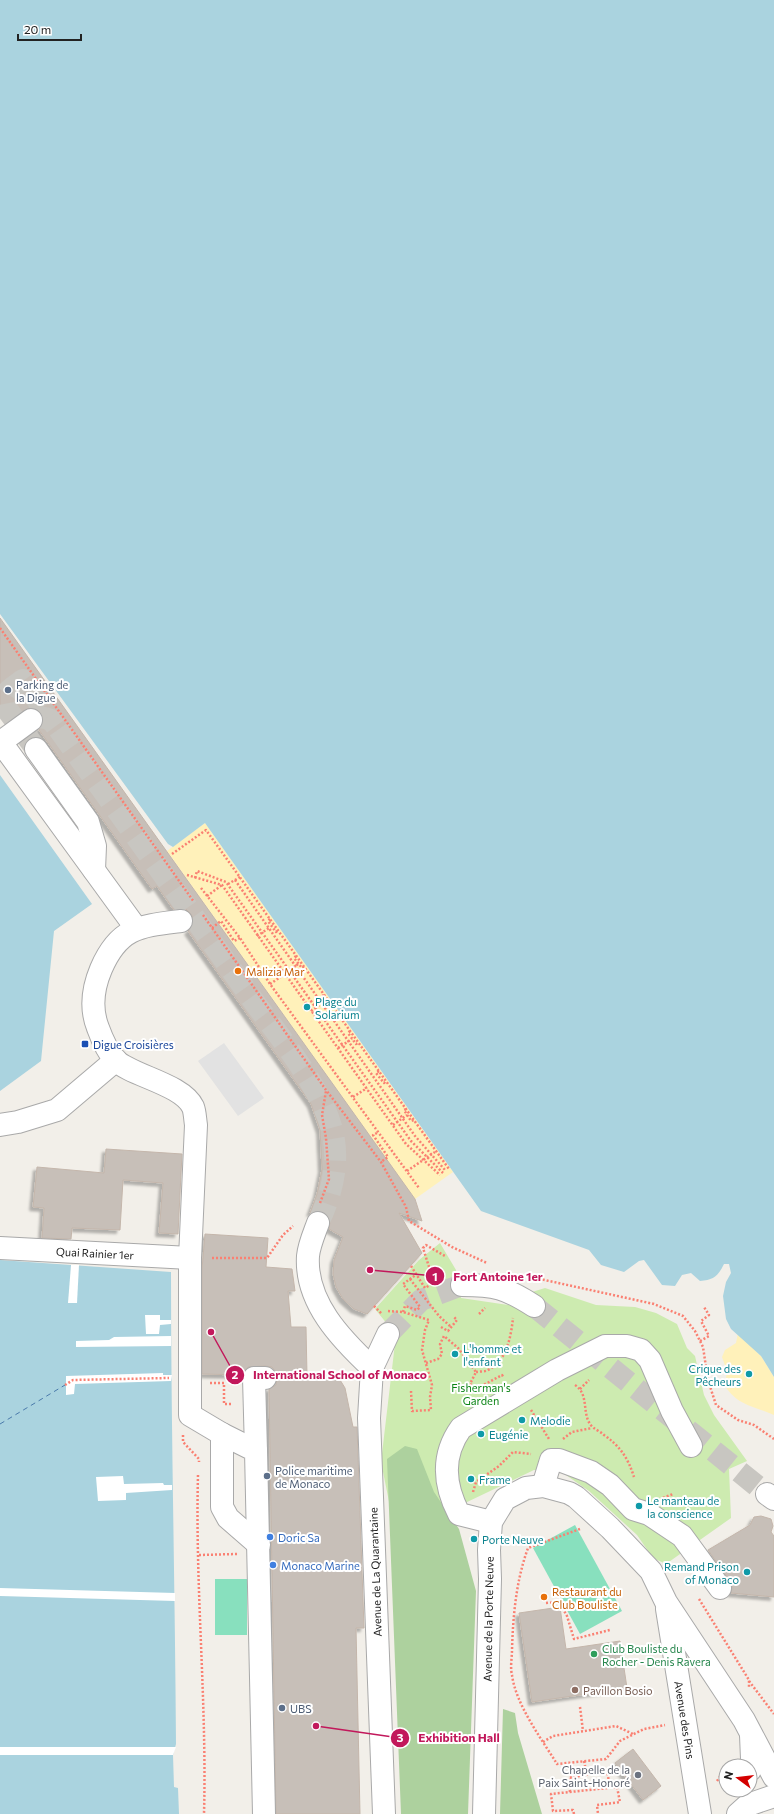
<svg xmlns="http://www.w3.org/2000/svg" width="774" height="1814" viewBox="0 0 774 1814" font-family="Commissioner,sans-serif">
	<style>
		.grass { fill: #cdebb0 }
		.forest { fill: #add19e }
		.sand { fill: #fff1ba }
		.pitch { fill: #88e0be }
		.parking { fill: #e2e2e2 }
		.water { fill: #aad3df }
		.pier { fill: #fff }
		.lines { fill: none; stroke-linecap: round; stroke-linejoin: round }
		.ferry { stroke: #4a7aab; stroke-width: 1; stroke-dasharray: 5 4; stroke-linecap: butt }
		.building { fill: #c7bfb8; stroke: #c4b6ab; filter: url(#shadow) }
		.minor-tunnel { stroke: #c8c6c1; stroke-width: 22; stroke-dasharray: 22 11; stroke-linecap: butt }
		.minor-casing { stroke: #a9a9a9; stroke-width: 24 }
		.path { stroke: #fa8072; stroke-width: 2.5; stroke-dasharray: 2 2; stroke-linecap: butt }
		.minor { stroke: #fff; stroke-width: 22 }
		.service-dot { fill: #5c6f8a; stroke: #fff; stroke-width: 1.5 }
		.food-dot { fill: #e8710a; stroke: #fff; stroke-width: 1.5 }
		.culture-dot { fill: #0f9aa8; stroke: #fff; stroke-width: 1.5 }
		.transit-dot { fill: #1a4fb4; stroke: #fff; stroke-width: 1.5 }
		.shop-dot { fill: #3f7fe0; stroke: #fff; stroke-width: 1.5 }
		.leisure-dot { fill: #2e9e5b; stroke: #fff; stroke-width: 1.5 }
		.education-dot { fill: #8d6e63; stroke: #fff; stroke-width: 1.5 }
		.worship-dot { fill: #6b7280; stroke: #fff; stroke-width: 1.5 }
		.labels { text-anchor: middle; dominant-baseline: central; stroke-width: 4; stroke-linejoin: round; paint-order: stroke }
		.service-label { font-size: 11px; fill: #4e5e75; stroke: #fff; text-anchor: start }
		.food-label { font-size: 11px; fill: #c56008; stroke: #fff; text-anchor: start }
		.culture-label { font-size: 11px; fill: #0d838f; stroke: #fff; text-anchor: start }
		.transit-label { font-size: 11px; fill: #164399; stroke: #fff; text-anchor: start }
		.street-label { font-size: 11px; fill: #222; stroke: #fff }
		.park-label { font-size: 11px; fill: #0c8416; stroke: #fff }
		.shop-label { font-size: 11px; fill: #366cbe; stroke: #fff; text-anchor: start }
		.leisure-label { font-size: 11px; fill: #27864d; stroke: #fff; text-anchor: start }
		.education-label { font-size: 11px; fill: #785e54; stroke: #fff; text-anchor: start }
		.worship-label { font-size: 11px; fill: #5b616d; stroke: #fff; text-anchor: end }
		.leader { fill: none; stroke: #c2185b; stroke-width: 1.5 }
		.callout-dot { fill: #c2185b; stroke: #fff; stroke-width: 1.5 }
		.mark-label { font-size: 12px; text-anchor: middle; font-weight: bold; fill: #fff }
		.callout-label { font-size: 12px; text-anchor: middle; font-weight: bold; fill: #c2185b; stroke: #fff; stroke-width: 4; stroke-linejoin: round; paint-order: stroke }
	</style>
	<defs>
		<filter id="shadow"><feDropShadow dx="-3.5" dy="3.5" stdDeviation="1" flood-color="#0004"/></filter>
	</defs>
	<rect width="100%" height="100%" fill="#f2efe9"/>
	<!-- grass -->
	<polygon class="grass" points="440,1243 456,1270 461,1298 522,1307 532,1292 545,1288 596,1305 635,1307 656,1313 677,1324 687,1348 695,1356 704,1395 714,1415 747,1461 729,1469 731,1518 666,1564 653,1558 637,1535 589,1491 563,1473 534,1470 396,1536 381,1462 396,1335 375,1309 419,1260"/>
	<!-- forest -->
	<g class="forest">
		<polygon points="405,1446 417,1449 434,1492 459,1529 476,1591 468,1814 401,1814 387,1459"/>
		<polygon points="503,1709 515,1713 518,1733 542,1814 500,1814"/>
	</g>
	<!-- sand -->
	<g class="sand">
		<polygon points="205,823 453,1172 415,1199 167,851"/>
		<path d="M 738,1333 L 761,1356 L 774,1377 L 774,1415 C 754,1406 738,1406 725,1386 L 727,1371 L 722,1357 L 725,1350 L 736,1343 Z"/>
	</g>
	<!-- pitch -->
	<g class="pitch">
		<polygon points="575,1525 622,1611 580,1634 533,1548"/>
		<rect x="215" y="1579" width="32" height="56"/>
	</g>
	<!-- parking -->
	<polygon class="parking" points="224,1043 264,1098 238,1116 198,1061"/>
	<!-- water -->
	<g class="water">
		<path d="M 0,0 L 774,0 L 774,1377 L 761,1356 L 731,1329 L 726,1319 L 723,1296 L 726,1282 L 731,1273 L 729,1264 L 724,1264 C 718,1276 714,1280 700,1281 L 691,1273 L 682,1275 L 675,1286 L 662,1285 L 644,1260 L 639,1261 L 624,1272 L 601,1265 L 589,1250 L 481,1211 L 205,823 L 173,847 L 168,844 L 0,614 Z"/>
		<polygon points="0,775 92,904 54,931 41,1061 0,1091"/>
		<path d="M 0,1260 L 171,1272 C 171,1429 175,1587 176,1744 L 173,1755 L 174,1787 L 178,1788 L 179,1814 L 0,1814 Z"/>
	</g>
	<!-- pier -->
	<g class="pier">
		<polygon points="71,1265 79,1265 77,1303 68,1303"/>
		<polygon points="145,1315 160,1315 160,1320 171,1320 171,1324 160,1325 159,1334 146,1334"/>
		<polygon points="171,1336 171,1346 76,1347 76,1341 109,1340 114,1337"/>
		<polygon points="163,1373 163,1375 172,1375 171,1381 75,1384 74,1394 66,1395 66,1376"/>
		<polygon points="123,1476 124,1484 163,1483 164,1485 172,1485 172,1490 126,1493 126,1500 98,1501 96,1477"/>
		<polygon points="0,1588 175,1593 175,1601 0,1596"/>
		<polygon points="0,1747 176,1747 173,1755 0,1755"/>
	</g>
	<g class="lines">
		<!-- ferry -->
		<polyline class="ferry" points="0,1424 65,1385"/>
	</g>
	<!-- building -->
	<g class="building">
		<polygon points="0,618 415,1199 422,1221 399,1213 422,1253 367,1314 354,1309 343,1299 336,1287 333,1274 334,1260 343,1237 329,1229 330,1221 327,1215 322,1211 316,1211 310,1213 317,1194 322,1169 320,1130 311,1104 188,931 193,926 193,919 191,914 186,909 173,909 157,886 152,889 39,730 42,725 43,719 41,712 36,709 30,708 17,715 0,712"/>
		<polygon points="106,1149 182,1154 178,1234 159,1233 163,1183 123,1180 120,1230 72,1228 71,1239 42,1238 44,1208 33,1207 37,1167 104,1173"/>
		<polygon points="205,1234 268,1238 266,1267 292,1269 295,1291 288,1291 291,1327 306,1327 307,1375 337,1375 345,1388 353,1427 357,1427 364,1628 356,1628 360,1814 276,1814 269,1389 276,1385 277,1378 276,1372 272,1367 265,1366 248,1367 242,1375 202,1374 202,1269"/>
		<polygon points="761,1516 771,1519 773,1526 771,1532 774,1536 774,1597 731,1593 732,1587 730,1581 708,1550 750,1525 754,1517"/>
		<polygon points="560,1607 566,1649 620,1641 627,1688 532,1702 519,1613"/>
		<polygon points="633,1749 661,1786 643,1800 615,1763"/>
	</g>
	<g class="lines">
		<!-- minor-tunnel -->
		<g class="minor-tunnel">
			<path d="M 31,720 C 40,716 45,717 53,721 C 119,813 185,904 250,996 C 277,1034 321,1086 332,1130 C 340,1162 332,1194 318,1223"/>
			<path d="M 36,749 L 6,708 C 0,693 12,688 23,680 L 56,726"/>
			<polyline points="534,1306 767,1494"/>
			<polyline points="388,1334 421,1300 462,1285"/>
		</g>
		<!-- minor casing -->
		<g class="minor-casing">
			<g id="minor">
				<polyline points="0,741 136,928"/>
				<polyline points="1,742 31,720"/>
				<polyline points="36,749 88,822 95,846 94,870"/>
				<path d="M 181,921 C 140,926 119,927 101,969 C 93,988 90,1008 98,1028 C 102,1039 107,1051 115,1060 C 132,1076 182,1084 193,1107 C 195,1112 195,1119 196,1125 L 190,1258 L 190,1415 L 222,1434 L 256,1451 L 264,1814"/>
				<polyline points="0,1125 18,1122 57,1110 116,1060"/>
				<path d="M 318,1223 C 314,1234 309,1245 308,1256 C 305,1302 341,1339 372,1368"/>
				<polyline points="0,1248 190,1258"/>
				<path d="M 462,1285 C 495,1285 506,1288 534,1306"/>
				<polyline points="222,1434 222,1507 228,1518 259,1545"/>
				<polyline points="256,1451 254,1378 265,1378"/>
				<polyline points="543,1486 551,1460 559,1460 591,1472 610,1485 633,1509 649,1514 682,1536 720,1588"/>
				<polyline points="767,1494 774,1499"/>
				<path d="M 491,1522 L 459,1514 C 444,1485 441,1456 461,1428 L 557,1370 L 605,1346 L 627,1346 L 641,1350 L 650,1360 L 672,1411 L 691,1446"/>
				<polyline points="667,1609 700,1814"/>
				<polyline points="750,1770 752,1759 751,1735"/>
				<polyline points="384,1814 369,1418 372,1368 388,1334"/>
				<polyline points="484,1814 490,1579 489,1550 491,1522 505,1499 526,1488 543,1486 569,1493 576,1497 610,1528 651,1571 666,1602 744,1720 774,1777"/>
				<polyline points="738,1814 748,1805 774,1796"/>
			</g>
		</g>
		<!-- path -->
		<g class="path">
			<polyline points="0,628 194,902"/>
			<polyline points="172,854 206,830 449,1169"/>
			<polyline points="187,875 222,885 406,1144 440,1175"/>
			<polyline points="195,878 197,871 226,882 411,1141 443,1173"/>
			<polyline points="235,880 415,1136 445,1170"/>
			<polyline points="228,884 240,877"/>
			<polyline points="201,888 240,938 270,984 419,1188"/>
			<polyline points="207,896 222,885"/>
			<polyline points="203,915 326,1090 381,1162 406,1207 409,1221 452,1247 487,1263"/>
			<polyline points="270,919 268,921 276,932 278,930"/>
			<polyline points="212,928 221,921 234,941 240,938"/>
			<polyline points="257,936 269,928"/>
			<polyline points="296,956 294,958 302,968 304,967"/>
			<polyline points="290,970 298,964"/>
			<polyline points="270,984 285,974"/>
			<polyline points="324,995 322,996 329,1005 330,1004"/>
			<polyline points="311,1011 325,1001"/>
			<polyline points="350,1031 348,1033 356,1044 358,1043"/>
			<polyline points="338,1048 352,1039"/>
			<polyline points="379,1071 376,1073 384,1083 386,1081"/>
			<polyline points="353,1097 367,1088"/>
			<polyline points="406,1109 404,1110 411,1121 414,1120"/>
			<polyline points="393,1125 407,1115"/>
			<polyline points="377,1133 373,1135 388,1157 381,1162"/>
			<polyline points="407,1171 435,1152"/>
			<polyline points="320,1203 329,1179 326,1138 322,1115 326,1091"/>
			<polyline points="212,1258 267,1258 283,1235 293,1226"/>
			<polyline points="411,1266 425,1288 437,1281 430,1270 423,1248 426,1245 445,1256"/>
			<polyline points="531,1277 654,1304 683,1316 695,1331 703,1347 708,1380 716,1405 738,1420 754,1425 774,1439"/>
			<polyline points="410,1279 439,1316 451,1327"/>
			<polyline points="374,1306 382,1314"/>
			<polyline points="388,1311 403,1312 429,1320 425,1330 422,1350 432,1385 430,1397 431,1410 412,1411 411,1391"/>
			<polyline points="403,1312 405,1306 417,1310 420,1307 403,1284 417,1274"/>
			<polyline points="479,1314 485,1308"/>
			<polyline points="441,1327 448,1331 457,1320 454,1317"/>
			<polyline points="700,1341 709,1336 701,1321 709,1315 704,1307"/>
			<polyline points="426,1363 438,1359 442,1354 440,1344 444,1336 458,1348 476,1372 470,1384 478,1388 502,1375 504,1378"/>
			<path d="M 476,1372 C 480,1371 485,1372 488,1370 C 507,1361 511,1336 513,1318"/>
			<polyline points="210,1383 224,1383 224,1404 233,1404"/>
			<polyline points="65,1385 73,1380 169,1378"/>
			<path d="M 575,1385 C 589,1394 582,1412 590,1424 C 593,1429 600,1431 604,1435 C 620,1446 628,1458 634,1477"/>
			<polyline points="580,1389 589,1380"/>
			<polyline points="531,1410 549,1439"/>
			<polyline points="183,1435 183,1442 199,1459 199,1462"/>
			<polyline points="563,1439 572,1432 592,1428"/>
			<path d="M 198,1475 C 195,1588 207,1701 204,1814"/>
			<polyline points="473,1492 476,1482 499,1466 513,1452 531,1454"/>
			<polyline points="663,1498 673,1494"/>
			<path d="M 580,1529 L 528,1548 C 516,1581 513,1616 512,1650 C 512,1658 510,1667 512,1675 C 516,1705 541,1738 557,1764 L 606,1759 L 620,1741 L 644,1729 L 665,1725"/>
			<polyline points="199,1555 237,1554"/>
			<polyline points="699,1599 749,1680 749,1688"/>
			<polyline points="546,1603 559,1602 567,1616 574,1639 610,1630"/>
			<polyline points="749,1681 774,1714"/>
			<polyline points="580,1707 583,1731"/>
			<polyline points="543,1742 553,1736 616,1726 633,1734"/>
			<polyline points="584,1761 587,1775"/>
			<polyline points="717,1781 726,1768"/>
			<polyline points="570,1792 568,1778 607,1771 610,1787"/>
			<polyline points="574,1814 573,1810 553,1811 551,1794 617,1787 620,1802 597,1805 598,1814"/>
		</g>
		<!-- minor -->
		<use href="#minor" class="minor"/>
	</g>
	<!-- markers -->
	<g class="service-dot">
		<circle cx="8" cy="690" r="4"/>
		<circle cx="267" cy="1476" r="4"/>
		<circle cx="282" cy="1708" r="4"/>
	</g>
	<g class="food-dot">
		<circle cx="238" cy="971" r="4"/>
		<circle cx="544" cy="1597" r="4"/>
	</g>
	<g class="culture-dot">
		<circle cx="307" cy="1007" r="4"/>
		<circle cx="455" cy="1354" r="4"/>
		<circle cx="749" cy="1374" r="4"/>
		<circle cx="522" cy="1420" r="4"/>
		<circle cx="481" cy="1434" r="4"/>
		<circle cx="471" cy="1479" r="4"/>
		<circle cx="639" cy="1506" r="4"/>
		<circle cx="474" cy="1539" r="4"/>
		<circle cx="747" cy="1572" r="4"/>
	</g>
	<rect class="transit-dot" x="81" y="1040" width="8" height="8" rx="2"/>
	<g class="shop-dot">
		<circle cx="270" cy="1537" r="4"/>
		<circle cx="273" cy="1565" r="4"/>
	</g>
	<circle class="leisure-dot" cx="594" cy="1654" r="4"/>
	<circle class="education-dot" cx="575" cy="1690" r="4"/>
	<circle class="worship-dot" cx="638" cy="1775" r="4"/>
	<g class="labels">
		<!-- service labels -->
		<g class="service-label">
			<text x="16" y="684">Parking de<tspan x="16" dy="13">la Digue</tspan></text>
			<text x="275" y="1470">Police maritime<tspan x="275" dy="13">de Monaco</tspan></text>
			<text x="290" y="1708">UBS</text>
		</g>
		<!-- food labels -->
		<g class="food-label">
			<text x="246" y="971">Malizia Mar</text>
			<text x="552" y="1591">Restaurant du<tspan x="552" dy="13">Club Bouliste</tspan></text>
		</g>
		<!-- culture labels -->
		<g class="culture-label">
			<text x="315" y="1001">Plage du<tspan x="315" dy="13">Solarium</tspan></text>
			<text x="463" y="1348">L'homme et<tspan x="463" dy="13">l'enfant</tspan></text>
			<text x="741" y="1368" text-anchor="end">Crique des<tspan x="741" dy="13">Pêcheurs</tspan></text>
			<text x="530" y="1420">Melodie</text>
			<text x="489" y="1434">Eugénie</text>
			<text x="479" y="1479">Frame</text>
			<text x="647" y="1500">Le manteau de<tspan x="647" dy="13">la conscience</tspan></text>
			<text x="482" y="1539">Porte Neuve</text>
			<text x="739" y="1566" text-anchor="end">Remand Prison<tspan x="739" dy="13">of Monaco</tspan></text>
		</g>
		<!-- transit labels -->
		<g class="transit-label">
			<text x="93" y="1044">Digue Croisières</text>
		</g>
		<!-- street labels -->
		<g class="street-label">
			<text transform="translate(95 1253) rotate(3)">Quai Rainier 1er</text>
			<text transform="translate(375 1572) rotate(-92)">Avenue de La Quarantaine</text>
			<text transform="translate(488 1619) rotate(-89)">Avenue de la Porte Neuve</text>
			<text transform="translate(685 1720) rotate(81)">Avenue des Pins</text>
		</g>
		<!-- park labels -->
		<g class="park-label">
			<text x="481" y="1387">Fisherman's<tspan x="481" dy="13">Garden</tspan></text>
		</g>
		<!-- shop labels -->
		<g class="shop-label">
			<text x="278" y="1537">Doric Sa</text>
			<text x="281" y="1565">Monaco Marine</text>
		</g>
		<!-- leisure labels -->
		<g class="leisure-label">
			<text x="602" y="1648">Club Bouliste du<tspan x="602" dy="13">Rocher - Denis Ravera</tspan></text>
		</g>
		<!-- education labels -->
		<g class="education-label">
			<text x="583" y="1690">Pavillon Bosio</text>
		</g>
		<!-- worship labels -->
		<g class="worship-label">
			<text x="630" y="1769">Chapelle de la<tspan x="630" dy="13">Paix Saint-Honoré</tspan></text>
		</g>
	</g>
	<!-- callouts -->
	<path class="leader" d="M370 1270L435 1276M211 1332L235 1375M316 1726L400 1738"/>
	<g class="callout-dot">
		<circle cx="370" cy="1270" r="4"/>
		<circle cx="211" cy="1332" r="4"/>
		<circle cx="316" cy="1726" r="4"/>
		<circle cx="435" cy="1276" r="10"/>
		<circle cx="235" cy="1375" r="10"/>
		<circle cx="400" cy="1738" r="10"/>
	</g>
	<g class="mark-label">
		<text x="435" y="1281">1</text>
		<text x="235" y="1379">2</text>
		<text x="400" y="1742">3</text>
	</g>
	<g class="callout-label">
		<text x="498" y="1281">Fort Antoine 1er</text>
		<text x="340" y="1379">International School of Monaco</text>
		<text x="459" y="1742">Exhibition Hall</text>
	</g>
	<!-- north arrow -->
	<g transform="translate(738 1778) rotate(285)"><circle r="19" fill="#ffffff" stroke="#a7a7a7"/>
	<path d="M0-3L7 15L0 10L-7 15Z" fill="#d40000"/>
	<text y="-6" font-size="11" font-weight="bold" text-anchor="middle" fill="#222222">N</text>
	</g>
	<!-- scale -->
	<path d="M18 34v6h63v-6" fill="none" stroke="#222222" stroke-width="2"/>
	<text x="24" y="34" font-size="12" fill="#222222" stroke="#ffffff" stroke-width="3" paint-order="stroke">20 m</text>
</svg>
